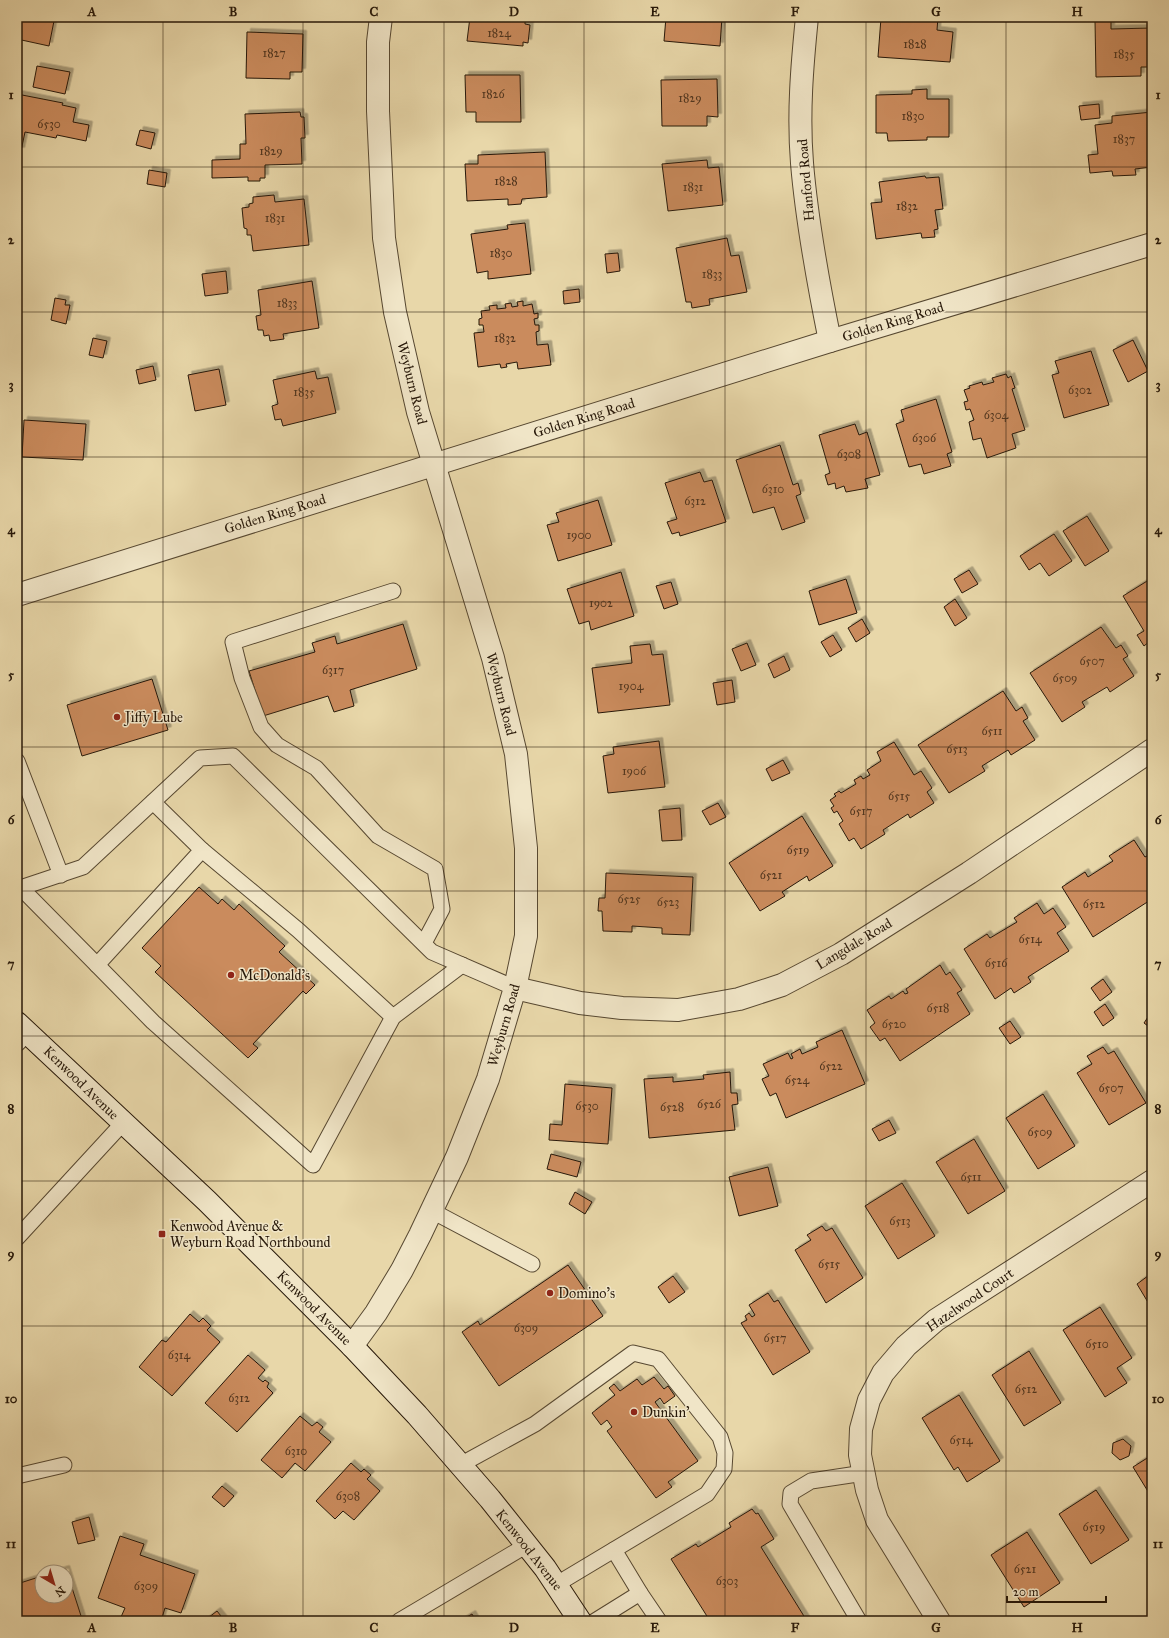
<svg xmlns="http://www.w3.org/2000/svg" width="1169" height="1638" viewBox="0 0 1169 1638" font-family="'IM FELL Great Primer',serif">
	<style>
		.building { fill: #ca8b5d; stroke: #271809; filter: url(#shadow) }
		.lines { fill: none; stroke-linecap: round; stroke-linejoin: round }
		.service-casing { stroke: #574831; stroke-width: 17 }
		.minor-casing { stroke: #574831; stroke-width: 24 }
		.tertiary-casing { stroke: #574831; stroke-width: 24 }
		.secondary-casing { stroke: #271809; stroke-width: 24 }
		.service { stroke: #f0e5c7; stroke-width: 15 }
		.minor { stroke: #f0e5c7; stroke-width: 22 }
		.tertiary { stroke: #f0e5c7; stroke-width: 22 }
		.secondary { stroke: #f0e5c7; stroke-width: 22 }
		.grid { fill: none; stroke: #271809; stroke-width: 1; stroke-opacity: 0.55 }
		.poi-dot { fill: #8f2418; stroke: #f0e5c7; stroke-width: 1.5 }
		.labels { text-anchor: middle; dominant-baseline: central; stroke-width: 3; stroke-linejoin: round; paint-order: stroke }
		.number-label { font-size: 12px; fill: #50351e }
		.street-label { font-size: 14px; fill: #271809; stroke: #f0e5c7 }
		.poi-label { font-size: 14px; fill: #271809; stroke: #f0e5c7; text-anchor: start }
		.neatline { fill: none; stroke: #271809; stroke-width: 1.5 }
		.grid-label { font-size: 13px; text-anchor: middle; font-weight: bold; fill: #271809 }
	</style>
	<defs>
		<filter id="shadow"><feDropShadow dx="3.5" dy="-3.5" stdDeviation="0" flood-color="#0004"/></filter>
	</defs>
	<rect width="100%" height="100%" fill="#e8d7a9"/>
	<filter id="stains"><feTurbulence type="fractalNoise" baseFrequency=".005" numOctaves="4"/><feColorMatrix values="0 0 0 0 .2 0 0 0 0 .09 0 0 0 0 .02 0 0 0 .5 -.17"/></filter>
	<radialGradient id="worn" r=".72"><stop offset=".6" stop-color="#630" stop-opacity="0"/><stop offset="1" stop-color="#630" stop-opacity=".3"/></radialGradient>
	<!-- building -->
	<g class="building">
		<polygon points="17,17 34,17 54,21 49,46 17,39"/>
		<polygon points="470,17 525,17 525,24 530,25 528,43 523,42 523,46 467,41"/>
		<polygon points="666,17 722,17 720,46 664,41"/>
		<polygon points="892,17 938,17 937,30 953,32 950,62 878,57 881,18 892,19"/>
		<polygon points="1111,20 1111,29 1152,28 1152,67 1141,67 1141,76 1096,77 1095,21"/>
		<polygon points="247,32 303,34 302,72 290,72 290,79 246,78"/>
		<polygon points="37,66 70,72 65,94 33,87"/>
		<polygon points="465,75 520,75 521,122 476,122 476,112 466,112"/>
		<polygon points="717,79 718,117 707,116 707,126 662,126 661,80"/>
		<polygon points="927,89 927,99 949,99 949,137 927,137 927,140 888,141 887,133 876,133 876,95 912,94 912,90"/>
		<polygon points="17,94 63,103 62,105 76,108 73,122 89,125 86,141 57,135 56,138 25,132 21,151 17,150"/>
		<polygon points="1099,104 1100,118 1081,120 1079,106"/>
		<polygon points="300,112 301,117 304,117 305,138 301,138 302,164 265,165 265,178 260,178 260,181 248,181 248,177 212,178 212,160 240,159 240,144 246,144 245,114"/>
		<polygon points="1152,112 1152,167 1135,169 1136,175 1113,176 1112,171 1090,173 1088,155 1098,154 1095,125 1112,123 1112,116"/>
		<polygon points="140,130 155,133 151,149 136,145"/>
		<polygon points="545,152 547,197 522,199 521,204 508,205 508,199 467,201 465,164 478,164 478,155"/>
		<polygon points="707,160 708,168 719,167 723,205 668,211 662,164"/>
		<polygon points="149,170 167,173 165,187 147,184"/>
		<polygon points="925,176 926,178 939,177 943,209 935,210 938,229 934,230 935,237 922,238 921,233 876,239 871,203 882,202 879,182"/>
		<polygon points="274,195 275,202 304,199 309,245 253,251 251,235 247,235 247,229 244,228 242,208 249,207 249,204 253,203 253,197"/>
		<polygon points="525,223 531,274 488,279 488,271 477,273 471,234 508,229 507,225"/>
		<polygon points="727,238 731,256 739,255 747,292 709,299 710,305 692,308 691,302 686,302 676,248"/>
		<polygon points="618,253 620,271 607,273 605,254"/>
		<polygon points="226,271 228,293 205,296 202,274"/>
		<polygon points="312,281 319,328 283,334 284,339 270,341 269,335 264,336 263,330 258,330 256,316 261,315 258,290"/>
		<polygon points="579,289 580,302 564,304 563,291"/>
		<polygon points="55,298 66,300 65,305 70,305 66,324 51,320"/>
		<polygon points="523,301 523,306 532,304 534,314 538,313 538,318 534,319 535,325 539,325 539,331 536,332 537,345 548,344 551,365 518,369 517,362 506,364 507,367 501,368 500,364 478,367 474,333 484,332 483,325 479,325 479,319 482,318 481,311 490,310 489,306 497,305 497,309 506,308 505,304 511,303 512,307 518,306 517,302"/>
		<polygon points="93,338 107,341 103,358 89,355"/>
		<polygon points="1133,340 1148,371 1128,382 1113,350"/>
		<polygon points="1091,351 1109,405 1064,418 1052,375 1059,373 1055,361"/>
		<polygon points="153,366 156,380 139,384 136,370"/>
		<polygon points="219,369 226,405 195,411 188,375"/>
		<polygon points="315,371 317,379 328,377 336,413 283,426 281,419 275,420 272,406 278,404 273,380"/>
		<polygon points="1006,374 1008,378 1011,376 1015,388 1012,389 1025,430 1012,434 1016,448 987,458 981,438 973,440 969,422 974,420 970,409 966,410 964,402 968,401 964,390 970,388 969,386 982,382 983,385 994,382 992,378"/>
		<polygon points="936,399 952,452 947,454 951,466 924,474 921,464 909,467 896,424 904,421 901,410"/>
		<polygon points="24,420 86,424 83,460 22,457"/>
		<polygon points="855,424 859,435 867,432 880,475 865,479 868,488 846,492 844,486 836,489 835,483 828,485 825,475 830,473 819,435"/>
		<polygon points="780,445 793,485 798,483 801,494 796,496 805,522 782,530 774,507 753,513 736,460"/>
		<polygon points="700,472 704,482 712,480 726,522 680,536 679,532 672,534 667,522 677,519 665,483"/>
		<polygon points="598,500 612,545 558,561 547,525 559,522 556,513"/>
		<polygon points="1087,516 1109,551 1085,566 1063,531"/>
		<polygon points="1054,534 1072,561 1049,576 1040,563 1029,570 1020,556"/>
		<polygon points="969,570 978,584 962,593 954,579"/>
		<polygon points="621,572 634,616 591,630 589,621 579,624 567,589"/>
		<polygon points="1152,578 1152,644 1150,641 1144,646 1137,635 1144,631 1123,596"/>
		<polygon points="846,579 857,613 819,625 809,591"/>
		<polygon points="671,582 678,604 664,609 656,586"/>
		<polygon points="955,599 967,618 955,626 944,607"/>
		<polygon points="862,619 870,633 856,642 848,628"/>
		<polygon points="403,624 417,669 350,690 354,706 334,712 328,696 263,716 249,671 315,652 312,643 335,636 337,644"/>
		<polygon points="1101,627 1116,648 1121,645 1128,656 1123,659 1134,676 1110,692 1107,687 1082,702 1085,707 1062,722 1030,673"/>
		<polygon points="833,635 842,650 830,657 821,642"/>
		<polygon points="747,643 756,665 741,671 732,649"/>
		<polygon points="650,644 652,655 663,654 670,705 598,713 592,668 632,663 630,646"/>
		<polygon points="784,656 790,670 774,678 768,664"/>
		<polygon points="152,679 168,730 82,756 67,705"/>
		<polygon points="732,680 735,702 717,705 713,683"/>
		<polygon points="1003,691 1016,711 1022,707 1028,718 1023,721 1035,740 1011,755 1008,750 982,766 985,771 949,793 918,745"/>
		<polygon points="659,741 665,787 608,793 603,756 614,754 613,747"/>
		<polygon points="894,742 914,775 921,771 932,788 927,792 934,803 910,818 908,814 883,830 885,834 861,849 854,838 849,841 839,824 843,821 837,811 834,813 831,808 834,806 830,800 836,796 834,794 839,791 841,793 856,784 854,780 861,776 863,779 870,775 867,770 881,761 877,752"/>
		<polygon points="783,760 790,773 772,781 766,769"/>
		<polygon points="718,803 726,817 710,825 702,811"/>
		<polygon points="680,808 682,840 662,841 659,810"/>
		<polygon points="802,816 833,866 809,881 807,876 782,892 785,896 760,911 729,863"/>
		<polygon points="1134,840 1145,857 1149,855 1152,859 1151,867 1152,869 1152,899 1093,937 1062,887 1085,872 1088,877 1113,861 1109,856"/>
		<polygon points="606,873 693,877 690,935 662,934 662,928 632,926 632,932 603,931 602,911 598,911 599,898 605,898"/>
		<polygon points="199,887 218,904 222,899 234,910 239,904 285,946 279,952 315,985 306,994 303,991 253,1044 258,1048 248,1058 155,972 161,966 142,948"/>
		<polygon points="1037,903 1044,914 1053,908 1066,927 1057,933 1069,951 1028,977 1031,982 1014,993 1011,988 995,999 964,949 987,934 990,938 1017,922 1014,918"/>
		<polygon points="940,965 946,975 950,972 962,990 957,993 970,1014 900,1061 885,1038 880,1041 870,1027 875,1023 867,1010 889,996 891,999 903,991 905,994 908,993 906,989"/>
		<polygon points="1103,979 1112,992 1100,1001 1091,988"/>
		<polygon points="1105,1004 1114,1018 1103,1026 1094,1012"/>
		<polygon points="1152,1011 1152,1029 1144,1023"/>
		<polygon points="1010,1021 1021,1037 1010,1044 999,1028"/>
		<polygon points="842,1030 865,1084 786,1118 776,1093 770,1096 762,1079 769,1076 763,1064 788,1053 791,1059 793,1058 791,1054 800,1049 802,1054 818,1047 816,1042"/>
		<polygon points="1103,1047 1108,1054 1114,1051 1146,1103 1109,1125 1077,1073 1092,1064 1087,1056"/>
		<polygon points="730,1072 731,1093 737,1093 738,1104 732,1105 735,1130 649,1138 644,1079 673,1077 673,1082 704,1079 703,1075"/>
		<polygon points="565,1084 612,1088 608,1144 549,1140 550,1124 562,1125"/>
		<polygon points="1043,1094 1075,1146 1038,1169 1006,1118"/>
		<polygon points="889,1120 896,1133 879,1141 872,1129"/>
		<polygon points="974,1139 1005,1191 968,1214 936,1162"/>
		<polygon points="551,1154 581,1162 577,1177 547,1169"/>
		<polygon points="768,1167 778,1206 739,1216 729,1177"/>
		<polygon points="902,1183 935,1236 898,1259 865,1206"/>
		<polygon points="575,1192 592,1202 585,1214 569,1204"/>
		<polygon points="822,1226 826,1231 832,1228 863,1278 826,1303 795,1250 811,1240 807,1235"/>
		<polygon points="568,1265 603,1316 499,1386 462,1332 478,1321 480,1325"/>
		<polygon points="1152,1273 1152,1309 1137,1284"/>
		<polygon points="673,1276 685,1292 669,1303 658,1287"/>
		<polygon points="768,1293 774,1302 778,1300 810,1352 773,1375 741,1323 747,1320 745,1316 749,1313 752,1317 755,1315 749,1305"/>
		<polygon points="1100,1307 1132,1358 1117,1368 1127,1383 1105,1397 1063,1330"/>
		<polygon points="190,1314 199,1322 203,1318 211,1326 207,1330 220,1342 172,1396 139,1367 162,1340 166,1342"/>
		<polygon points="1029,1351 1061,1403 1024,1426 992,1375"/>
		<polygon points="248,1355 265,1370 258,1378 263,1382 265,1380 269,1383 267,1387 273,1393 237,1432 205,1403"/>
		<polygon points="654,1377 664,1389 668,1386 675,1396 664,1404 660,1398 655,1402 698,1461 668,1482 672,1487 656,1498 607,1431 612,1427 607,1420 601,1425 592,1413 615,1395 609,1388 614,1384 620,1391 637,1379 642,1385"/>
		<polygon points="959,1395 1000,1461 967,1482 958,1467 954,1470 922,1418"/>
		<polygon points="300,1416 312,1426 317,1422 323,1427 319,1432 331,1442 305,1471 295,1463 282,1478 261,1460"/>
		<polygon points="1123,1439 1131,1446 1129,1456 1120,1460 1112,1453 1113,1443"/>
		<polygon points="1152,1455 1152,1498 1133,1467"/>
		<polygon points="351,1463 361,1472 364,1469 371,1475 367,1479 380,1491 354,1520 343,1511 335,1519 316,1501"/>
		<polygon points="222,1486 234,1496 224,1507 212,1497"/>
		<polygon points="1096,1490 1129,1540 1091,1564 1059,1514"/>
		<polygon points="752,1509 756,1514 758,1513 774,1539 761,1547 807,1621 710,1621 671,1559 696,1544 698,1547 731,1527 729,1523"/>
		<polygon points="89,1517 95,1540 78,1544 72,1522"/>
		<polygon points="1027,1532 1060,1583 1024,1607 991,1555"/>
		<polygon points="120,1536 144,1544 140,1555 195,1574 181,1613 165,1608 161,1621 133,1621 121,1617 125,1608 98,1598"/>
		<polygon points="66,1569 82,1619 77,1621 17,1621 17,1584 42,1576 42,1596 66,1596 66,1572 55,1572"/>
		<polygon points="217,1611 225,1621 204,1621"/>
		<polygon points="472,1614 476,1621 460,1621"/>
	</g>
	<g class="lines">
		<!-- service casing -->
		<g class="service-casing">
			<g id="service">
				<polyline points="393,591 233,642 242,678 261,727 277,745 316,768 378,836 435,869 442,909 424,943"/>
				<polyline points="17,761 61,875"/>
				<polyline points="202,850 298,930 393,1017"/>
				<polyline points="21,888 97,965 202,850 153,802"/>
				<polyline points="17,889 83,867 200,758 233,756 432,952 515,988"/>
				<polyline points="97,965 153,1022 313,1165 393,1017 462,965"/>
				<polyline points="17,1044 28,1033"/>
				<polyline points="432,1211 532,1264"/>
				<polyline points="17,1238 123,1123"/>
				<polyline points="460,1465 535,1424 633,1353 658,1359 720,1437 725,1453 724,1469 707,1494 557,1584"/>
				<polyline points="17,1476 64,1465"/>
				<polyline points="614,1550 640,1593"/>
				<polyline points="399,1621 527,1545"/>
				<polyline points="595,1621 640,1593 659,1621"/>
				<polyline points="859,1621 790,1504 791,1493 811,1481 864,1473"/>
			</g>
		</g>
		<!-- minor casing -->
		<g class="minor-casing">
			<g id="minor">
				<path d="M 807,17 C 802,66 798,114 802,163 C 807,223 818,282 830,341"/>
				<polyline points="515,988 580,1003 622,1008 678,1010 739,999 782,985 841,954 969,873 1152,750"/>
				<polyline points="939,1621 877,1520 867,1490 860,1455 861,1429 869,1400 883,1373 906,1346 936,1320 1152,1181"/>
			</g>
		</g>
		<!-- tertiary casing -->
		<g class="tertiary-casing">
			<g id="tertiary">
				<polyline points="17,595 830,341 1152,244"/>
				<polyline points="352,1346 376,1313 402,1270 420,1235 457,1157 488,1079 515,988 526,936 526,848 516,754 493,658 418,412 395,312 384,238 378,111 378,42 381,17"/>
			</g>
		</g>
		<!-- secondary casing -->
		<g class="secondary-casing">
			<polyline id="secondary" points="17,1023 207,1201 352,1346 417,1415 490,1499 545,1568 580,1621"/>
		</g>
		<!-- service -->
		<use href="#service" class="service"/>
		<!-- minor -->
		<use href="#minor" class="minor"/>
		<!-- tertiary -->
		<use href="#tertiary" class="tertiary"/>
		<!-- secondary -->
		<use href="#secondary" class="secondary"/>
	</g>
	<!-- grid -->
	<path class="grid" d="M 163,17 L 163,1621M 303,17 L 303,1621M 444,17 L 444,1621M 584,17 L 584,1621M 725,17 L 725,1621M 866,17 L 866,1621M 1006,17 L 1006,1621M 17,167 L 1152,167M 17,312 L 1152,312M 17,457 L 1152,457M 17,602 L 1152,602M 17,747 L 1152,747M 17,891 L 1152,891M 17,1036 L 1152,1036M 17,1181 L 1152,1181M 17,1326 L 1152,1326M 17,1471 L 1152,1471"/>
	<!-- markers -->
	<g class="poi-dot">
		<circle cx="117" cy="717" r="4"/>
		<circle cx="231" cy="975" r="4"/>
		<rect x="158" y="1230" width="8" height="8" rx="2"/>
		<circle cx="550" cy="1293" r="4"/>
		<circle cx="634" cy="1412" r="4"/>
	</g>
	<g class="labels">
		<!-- number labels -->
		<g class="number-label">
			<text x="499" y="33">1824</text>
			<text x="915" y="44">1828</text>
			<text x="274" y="53">1827</text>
			<text x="1124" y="54">1835</text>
			<text x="493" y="94">1826</text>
			<text x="690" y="98">1829</text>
			<text x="913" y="116">1830</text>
			<text x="49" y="124">6530</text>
			<text x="1124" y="139">1837</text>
			<text x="271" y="151">1829</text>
			<text x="506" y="181">1828</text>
			<text x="693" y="187">1831</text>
			<text x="907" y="206">1832</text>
			<text x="275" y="218">1831</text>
			<text x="501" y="253">1830</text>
			<text x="712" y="274">1833</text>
			<text x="287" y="303">1833</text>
			<text x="505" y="338">1832</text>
			<text x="1080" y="390">6302</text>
			<text x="304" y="392">1835</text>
			<text x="996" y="415">6304</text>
			<text x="924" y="438">6306</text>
			<text x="849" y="454">6308</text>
			<text x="773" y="489">6310</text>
			<text x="695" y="501">6312</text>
			<text x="579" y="535">1900</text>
			<text x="601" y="603">1902</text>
			<text x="1092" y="661">6507</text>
			<text x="333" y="670">6317</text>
			<text x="1065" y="678">6509</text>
			<text x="631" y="686">1904</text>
			<text x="992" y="731">6511</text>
			<text x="957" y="749">6513</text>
			<text x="634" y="771">1906</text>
			<text x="899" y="796">6515</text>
			<text x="861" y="811">6517</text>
			<text x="798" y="850">6519</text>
			<text x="771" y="875">6521</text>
			<text x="629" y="899">6525</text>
			<text x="668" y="902">6523</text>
			<text x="1094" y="904">6512</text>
			<text x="1030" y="939">6514</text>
			<text x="996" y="963">6516</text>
			<text x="938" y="1008">6518</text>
			<text x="894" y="1024">6520</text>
			<text x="831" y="1066">6522</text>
			<text x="797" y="1080">6524</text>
			<text x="1111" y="1088">6507</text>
			<text x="709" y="1104">6526</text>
			<text x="587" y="1106">6530</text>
			<text x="672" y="1107">6528</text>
			<text x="1040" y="1132">6509</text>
			<text x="971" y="1177">6511</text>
			<text x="900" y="1221">6513</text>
			<text x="829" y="1264">6515</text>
			<text x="526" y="1328">6309</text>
			<text x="775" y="1338">6517</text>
			<text x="1097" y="1344">6510</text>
			<text x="179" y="1355">6314</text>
			<text x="1026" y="1389">6512</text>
			<text x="239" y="1398">6312</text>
			<text x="961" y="1440">6514</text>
			<text x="296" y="1451">6310</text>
			<text x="348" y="1496">6308</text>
			<text x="1094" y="1527">6519</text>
			<text x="1025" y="1569">6521</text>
			<text x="727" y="1581">6303</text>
			<text x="146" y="1586">6309</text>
		</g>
		<!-- street labels -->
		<g class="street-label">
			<text transform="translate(806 180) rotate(-95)">Hanford Road</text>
			<text transform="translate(893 322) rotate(-17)">Golden Ring Road</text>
			<text transform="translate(412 383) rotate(76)">Weyburn Road</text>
			<text transform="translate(584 418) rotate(-17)">Golden Ring Road</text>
			<text transform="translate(275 514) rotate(-17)">Golden Ring Road</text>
			<text transform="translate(501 694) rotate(76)">Weyburn Road</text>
			<text transform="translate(854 944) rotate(-31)">Langdale Road</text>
			<text transform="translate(504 1025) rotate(-74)">Weyburn Road</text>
			<text transform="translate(81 1083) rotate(44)">Kenwood Avenue</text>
			<text transform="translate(970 1300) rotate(-34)">Hazelwood Court</text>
			<text transform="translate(314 1308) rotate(45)">Kenwood Avenue</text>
			<text transform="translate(529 1550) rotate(52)">Kenwood Avenue</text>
		</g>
		<!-- poi labels -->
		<g class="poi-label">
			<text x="125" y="717">Jiffy Lube</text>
			<text x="239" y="975">McDonald's</text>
			<text x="170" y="1226">Kenwood Avenue &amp;<tspan x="170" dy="16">Weyburn Road Northbound</tspan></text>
			<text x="558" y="1293">Domino's</text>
			<text x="642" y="1412">Dunkin'</text>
		</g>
	</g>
	<!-- margin -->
	<rect width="1169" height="1638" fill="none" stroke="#e8d7a9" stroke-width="44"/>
	<!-- north arrow -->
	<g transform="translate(54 1584) rotate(142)"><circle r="19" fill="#f0e5c7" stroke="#a0937b"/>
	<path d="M0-3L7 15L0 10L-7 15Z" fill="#8f2418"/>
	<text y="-6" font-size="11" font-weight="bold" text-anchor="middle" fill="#271809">N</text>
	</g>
	<!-- scale -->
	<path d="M1007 1596v6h99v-6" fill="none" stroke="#271809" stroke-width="2"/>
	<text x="1013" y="1596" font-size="12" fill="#271809" stroke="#f0e5c7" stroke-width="3" paint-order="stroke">20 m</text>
	<rect x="22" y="22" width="1125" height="1594" class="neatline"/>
	<g class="grid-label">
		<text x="92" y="16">A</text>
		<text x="233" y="16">B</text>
		<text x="374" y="16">C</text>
		<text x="514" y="16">D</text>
		<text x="655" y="16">E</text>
		<text x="795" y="16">F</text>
		<text x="936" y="16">G</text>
		<text x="1077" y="16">H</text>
		<text x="11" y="99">1</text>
		<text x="1158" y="99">1</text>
		<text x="11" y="244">2</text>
		<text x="1158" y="244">2</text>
		<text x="11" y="389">3</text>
		<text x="1158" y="389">3</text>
		<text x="11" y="534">4</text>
		<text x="1158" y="534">4</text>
		<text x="11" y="679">5</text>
		<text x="1158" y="679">5</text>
		<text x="11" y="824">6</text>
		<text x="1158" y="824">6</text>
		<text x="11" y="968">7</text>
		<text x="1158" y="968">7</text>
		<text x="11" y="1113">8</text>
		<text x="1158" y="1113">8</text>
		<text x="11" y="1258">9</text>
		<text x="1158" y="1258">9</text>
		<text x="11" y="1403">10</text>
		<text x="1158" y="1403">10</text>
		<text x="11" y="1548">11</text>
		<text x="1158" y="1548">11</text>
		<text x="92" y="1632">A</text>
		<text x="233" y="1632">B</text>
		<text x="374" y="1632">C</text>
		<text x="514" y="1632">D</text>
		<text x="655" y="1632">E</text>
		<text x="795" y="1632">F</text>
		<text x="936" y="1632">G</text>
		<text x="1077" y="1632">H</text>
	</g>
	<rect width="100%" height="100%" filter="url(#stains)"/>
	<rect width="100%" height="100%" fill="url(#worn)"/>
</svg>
